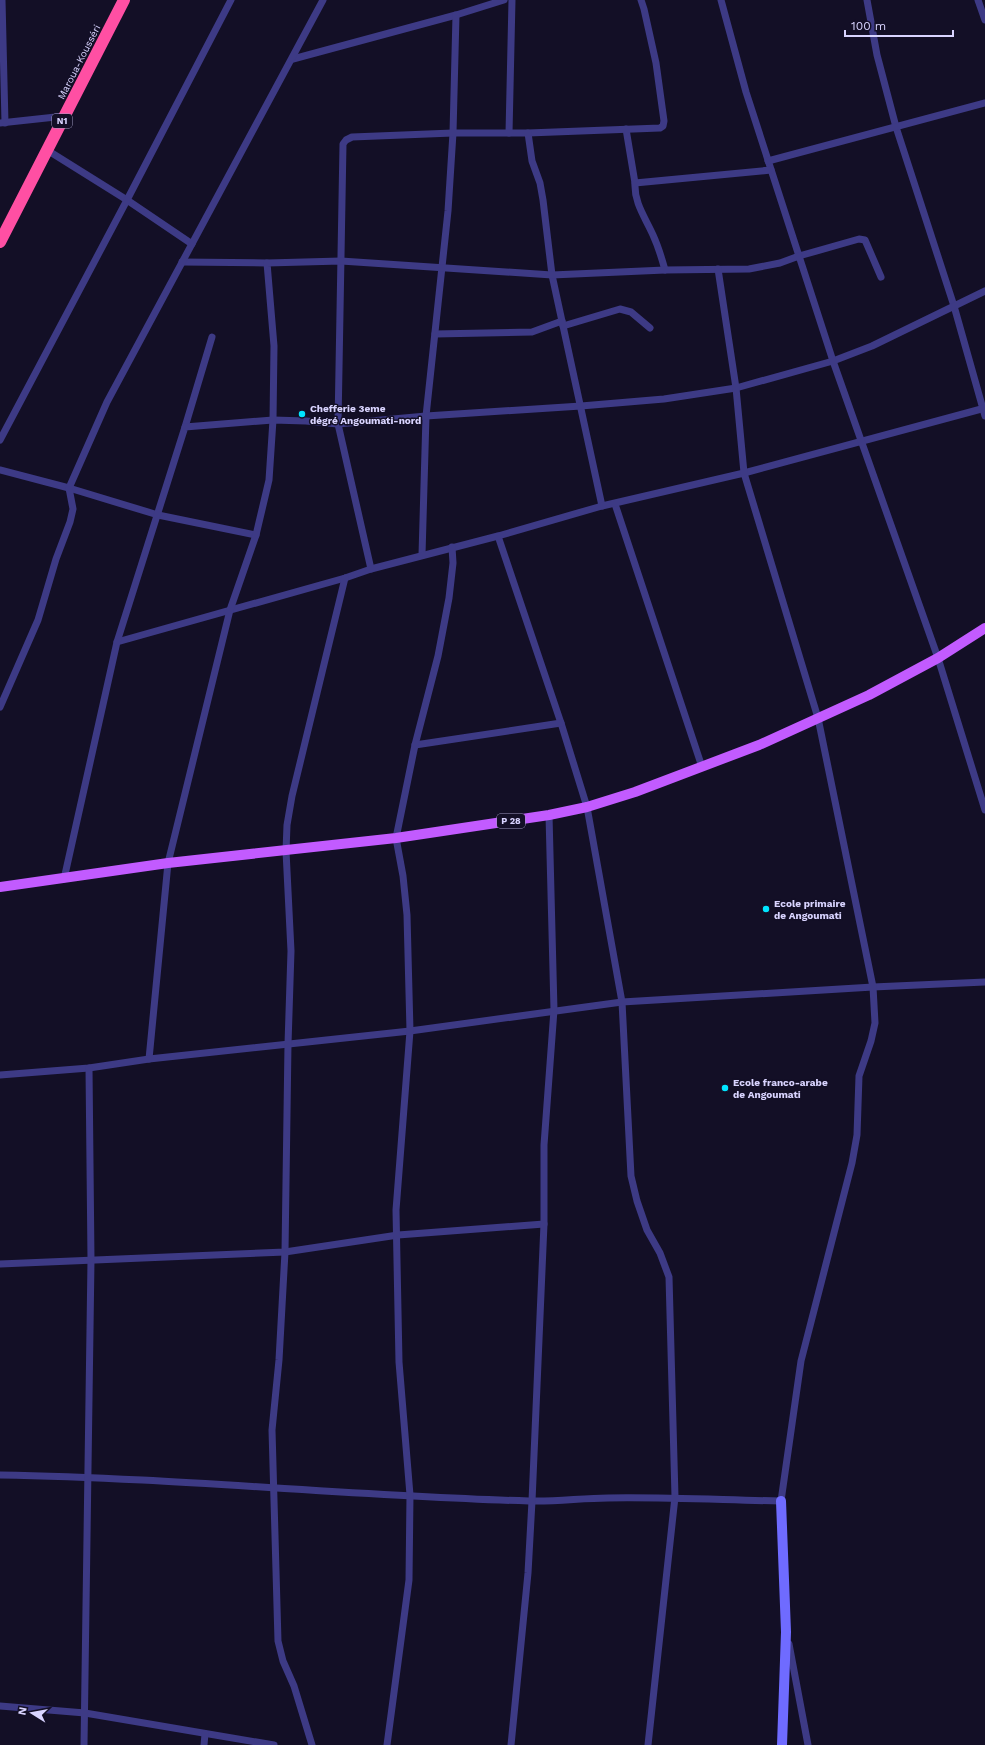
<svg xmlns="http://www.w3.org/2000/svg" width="985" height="1745" viewBox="0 0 985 1745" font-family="'Work Sans',sans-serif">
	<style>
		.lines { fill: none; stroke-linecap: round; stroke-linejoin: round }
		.street { stroke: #3d3a85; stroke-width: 7 }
		.secondary { stroke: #6f6bff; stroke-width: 10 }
		.primary { stroke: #c25bff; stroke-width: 10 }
		.highway { stroke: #ff4fa3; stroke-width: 12 }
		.poi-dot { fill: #00e5ff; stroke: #130f26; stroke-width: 1.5 }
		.labels { text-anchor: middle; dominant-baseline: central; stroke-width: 3; stroke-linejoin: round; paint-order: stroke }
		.shield { fill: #130f26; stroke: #9e99be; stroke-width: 1 }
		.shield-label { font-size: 9px; font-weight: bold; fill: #d9d4ff }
		.street-label { font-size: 10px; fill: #d9d4ff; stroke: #130f26 }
		.poi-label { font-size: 10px; font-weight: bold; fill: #d9d4ff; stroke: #130f26; text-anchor: start }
	</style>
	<rect width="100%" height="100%" fill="#130f26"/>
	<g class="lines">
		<!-- street -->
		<g class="street">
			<polyline points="2,0 5,123"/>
			<polyline points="721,0 746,92 799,256 859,239 865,240 881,277"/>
			<polyline points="867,0 877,55 896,127 954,306 985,416"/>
			<polyline points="978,0 985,20"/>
			<polyline points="293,59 456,15 504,0"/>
			<polyline points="0,123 65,116"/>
			<polyline points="626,129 635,183"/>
			<polyline points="509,133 512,0"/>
			<polyline points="528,133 660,128 663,126 664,121 656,63 644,9 641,0"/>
			<polyline points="47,150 127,200 192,244"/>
			<polyline points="768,161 985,103"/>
			<polyline points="182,262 267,263"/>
			<path d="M 665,270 C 662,259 658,246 653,235 C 645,217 634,203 635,183 L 771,170"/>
			<polyline points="563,326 620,309 631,312 650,328"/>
			<polyline points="435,334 532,332 562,321"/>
			<polyline points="185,427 212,337"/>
			<polyline points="0,440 127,200 231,0"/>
			<polyline points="0,470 69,488 158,515 256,535"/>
			<polyline points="615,504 702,767"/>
			<polyline points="498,536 561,723 587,807 622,1002 631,1176 637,1201 647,1230 660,1253 669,1277 675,1497 648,1745"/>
			<polyline points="422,555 426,416 448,211 453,133 456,15"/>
			<polyline points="371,569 338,424 343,144 346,140 352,137 453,133 528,133 532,161 540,183 543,200 552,275 602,506"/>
			<polyline points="117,642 345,578 371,569 498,536 602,506 744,473 985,408"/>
			<polyline points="0,707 38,620 56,559 70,522 73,509 69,488 107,402 323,0"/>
			<polyline points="415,745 561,723"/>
			<polyline points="64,879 117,642 185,427 273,420 306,421 338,424 426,416 581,406 664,399 736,388 833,361 872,346 985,291"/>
			<polyline points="149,1059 168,863 230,610 256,535 269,480 273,420 274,346 267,263 341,261 552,275 665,270 749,269 780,263 799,256 833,361 938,658 985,810"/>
			<polyline points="0,1075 89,1068 149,1059 410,1031 622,1002 873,987 985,982"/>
			<polyline points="0,1264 285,1252 398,1235 544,1224"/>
			<path d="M 0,1475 C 177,1478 353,1496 529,1501 C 556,1502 582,1498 608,1498 C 666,1497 723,1500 781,1501 L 801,1361 L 852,1163 L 857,1135 L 859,1076 L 871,1041 L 875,1023 L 873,987 L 818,718 L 744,473 L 736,388 L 718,269"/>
			<polyline points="789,1644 808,1745"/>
			<polyline points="0,1706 85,1713 274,1745"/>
			<polyline points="84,1745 91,1260 89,1068"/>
			<polyline points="204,1745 205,1734"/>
			<polyline points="312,1745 294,1686 283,1661 278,1641 272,1430 279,1360 285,1252 288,1044 291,951 286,851 287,825 292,796 345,578"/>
			<polyline points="387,1745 409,1580 410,1495 399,1362 396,1210 410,1031 407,915 403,876 396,838 415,745 438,656 449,598 453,563 452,547"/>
			<polyline points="511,1745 528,1573 532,1501 544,1224 544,1145 554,1010 549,815"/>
		</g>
		<!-- secondary -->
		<polyline class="secondary" points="781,1501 786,1632 782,1745"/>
		<!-- primary -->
		<polyline class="primary" points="0,887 168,863 396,838 549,815 587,807 635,792 759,745 869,695 938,658 985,628"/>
		<!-- highway -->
		<polyline class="highway" points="0,242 124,0"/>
	</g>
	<!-- markers -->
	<g class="poi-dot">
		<circle cx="302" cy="414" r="4"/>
		<circle cx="766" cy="909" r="4"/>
		<circle cx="725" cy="1088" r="4"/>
	</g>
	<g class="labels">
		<!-- shield labels -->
		<g class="shield">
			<rect x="52" y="114" width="20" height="14" rx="3"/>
			<rect x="497" y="814" width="28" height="14" rx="3"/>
		</g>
		<g class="shield-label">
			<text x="62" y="121">N1</text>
			<text x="511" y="821">P 28</text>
		</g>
		<!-- street labels -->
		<g class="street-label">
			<text transform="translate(79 62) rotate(-63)">Maroua-Kousséri</text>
		</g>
		<!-- poi labels -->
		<g class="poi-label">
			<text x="310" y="408">Chefferie 3eme<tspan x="310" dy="12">dégré Angoumati-nord</tspan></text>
			<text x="774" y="903">Ecole primaire<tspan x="774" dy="12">de Angoumati</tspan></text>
			<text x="733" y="1082">Ecole franco-arabe<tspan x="733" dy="12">de Angoumati</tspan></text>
		</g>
	</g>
	<!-- north arrow -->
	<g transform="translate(32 1713) rotate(281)" stroke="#130f26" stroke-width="3" paint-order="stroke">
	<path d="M0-3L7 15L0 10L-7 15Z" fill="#d9d4ff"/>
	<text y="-6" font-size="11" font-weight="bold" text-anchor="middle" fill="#d9d4ff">N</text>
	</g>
	<!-- scale -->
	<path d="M845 30v6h108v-6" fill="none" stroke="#d9d4ff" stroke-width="2"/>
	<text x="851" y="30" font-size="12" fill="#d9d4ff" stroke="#130f26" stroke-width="3" paint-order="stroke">100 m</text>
</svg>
